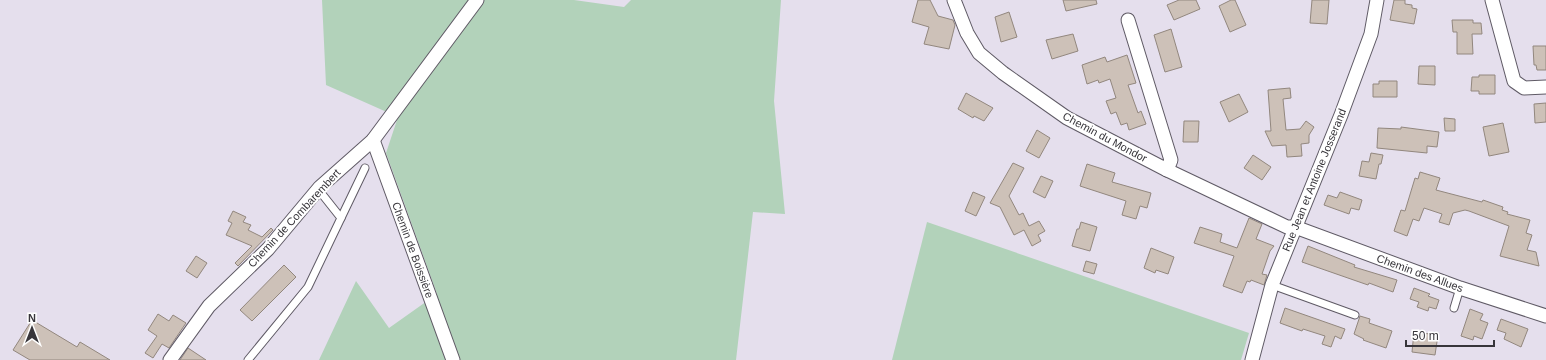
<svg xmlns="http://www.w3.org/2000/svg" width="1546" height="360" viewBox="0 0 1546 360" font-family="Arial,sans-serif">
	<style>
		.green { fill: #b2d2ba }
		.building { fill: #cdc1b8; stroke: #92877e }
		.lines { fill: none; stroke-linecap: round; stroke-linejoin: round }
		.service-casing { stroke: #5f5a65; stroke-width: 9 }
		.minor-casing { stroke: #5f5a65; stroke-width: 15 }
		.service { stroke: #fff; stroke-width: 7 }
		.minor { stroke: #fff; stroke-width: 13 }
		.labels { text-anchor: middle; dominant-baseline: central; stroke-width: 4; stroke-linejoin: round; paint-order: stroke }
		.street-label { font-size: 11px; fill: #37353a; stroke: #fff }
	</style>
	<rect width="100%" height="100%" fill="#e5dfed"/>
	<!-- green -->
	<g class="green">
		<polygon points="322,0 574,0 624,7 631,0 781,0 774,101 785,214 753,212 736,360 319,360 356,281 389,328 437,294 386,153 398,117 326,85"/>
		<polygon points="927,222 1249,333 1241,360 892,360"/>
	</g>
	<!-- building -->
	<g class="building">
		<polygon points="918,0 930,0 938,16 953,20 955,25 949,49 924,44 929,27 912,22"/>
		<polygon points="1063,0 1096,0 1097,4 1066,11"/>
		<polygon points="1179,0 1196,0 1200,9 1174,20 1167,5"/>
		<polygon points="1231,0 1235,0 1246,25 1230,32 1219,6"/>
		<polygon points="1312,0 1329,0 1327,24 1310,23"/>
		<polygon points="1394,0 1405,0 1405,4 1412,5 1412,8 1417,9 1414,24 1390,20"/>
		<polygon points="1009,12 1017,37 1001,42 995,17"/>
		<polygon points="1452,20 1473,20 1473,23 1481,23 1482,34 1472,34 1473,54 1457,54 1457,32 1453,32"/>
		<polygon points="1171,29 1182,67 1165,72 1154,35"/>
		<polygon points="1073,34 1078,51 1052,59 1046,40"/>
		<polygon points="1533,46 1546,46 1546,70 1537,70 1536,65 1534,65"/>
		<polygon points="1127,55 1136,83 1128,85 1138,113 1141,111 1146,124 1129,130 1127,123 1121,125 1116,112 1111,114 1106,101 1116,98 1110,79 1099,83 1098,80 1087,84 1082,65 1105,57 1107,62"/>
		<polygon points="1419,66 1435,66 1435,85 1418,84"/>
		<polygon points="1479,75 1495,75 1495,94 1479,94 1479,91 1471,91 1472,77 1479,77"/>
		<polygon points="1379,81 1397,81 1397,97 1373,97 1373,84 1379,84"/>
		<polygon points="1290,88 1291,98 1283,99 1286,130 1300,129 1306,121 1314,127 1309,135 1309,143 1301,144 1302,156 1287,157 1286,145 1272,146 1265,131 1271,131 1268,90"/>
		<polygon points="966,93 993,108 984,121 974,116 973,118 958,109"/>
		<polygon points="1239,94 1248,112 1229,122 1220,102"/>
		<polygon points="1546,103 1546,122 1535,123 1534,104"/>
		<polygon points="1444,118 1455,119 1455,131 1445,131"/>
		<polygon points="1184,121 1199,121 1198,142 1183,142"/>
		<polygon points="1503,123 1509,152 1489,156 1483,127"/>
		<polygon points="1401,127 1439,132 1437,147 1427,146 1427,153 1377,148 1378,128 1401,129"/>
		<polygon points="1037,130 1050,138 1039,158 1026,151"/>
		<polygon points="1371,153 1383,155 1381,164 1379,164 1376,179 1359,176 1362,161 1369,162"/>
		<polygon points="1253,155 1271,167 1262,180 1244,168"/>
		<polygon points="1013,163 1024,168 1009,196 1019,215 1023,213 1029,226 1039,221 1045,231 1038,235 1041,241 1032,246 1024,230 1014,235 1000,207 990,203"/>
		<polygon points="1087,164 1115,173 1112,182 1151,193 1147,208 1140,206 1136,219 1122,215 1126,201 1080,186"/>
		<polygon points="1420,172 1440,178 1436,190 1482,202 1483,200 1503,207 1502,210 1508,212 1507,214 1530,220 1526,233 1532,235 1527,250 1536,252 1539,266 1500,256 1509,226 1469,211 1465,210 1453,213 1449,225 1439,222 1442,214 1424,208 1419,221 1413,219 1407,236 1394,231 1401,210 1405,211 1415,178 1418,179"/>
		<polygon points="1041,176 1053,181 1045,198 1033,192"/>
		<polygon points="973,192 985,197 976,216 965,211"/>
		<polygon points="1340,192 1362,200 1359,210 1351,208 1349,214 1324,205 1328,195 1337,198"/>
		<polygon points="233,211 246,217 243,222 251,225 248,230 262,237 271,228 273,230 238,266 235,263 252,246 226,235 232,223 228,221"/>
		<polygon points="1249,218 1262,224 1256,239 1274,246 1270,251 1262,274 1267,275 1264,285 1251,280 1250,282 1247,281 1242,293 1223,286 1234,256 1194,243 1200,227 1222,234 1220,242 1237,248"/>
		<polygon points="1081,222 1097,227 1090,251 1072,246 1077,229 1079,229"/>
		<polygon points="1308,246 1355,265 1354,267 1397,280 1393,292 1369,283 1368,285 1302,262"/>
		<polygon points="1151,248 1174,257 1168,274 1156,270 1155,273 1144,268"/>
		<polygon points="196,256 207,263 197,278 186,271"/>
		<polygon points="1086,261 1097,264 1094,274 1083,271"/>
		<polygon points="284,265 296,277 252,321 240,310"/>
		<polygon points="1414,288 1430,294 1428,296 1439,300 1436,309 1429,307 1428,311 1417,307 1419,302 1410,299"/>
		<polygon points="1285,308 1345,329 1341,339 1335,336 1331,347 1322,344 1325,336 1303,329 1302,331 1280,323"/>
		<polygon points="1470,309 1483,314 1480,320 1488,323 1482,339 1474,336 1473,340 1461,336"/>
		<polygon points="158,314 169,321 173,315 186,323 169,348 162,344 153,358 145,353 157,336 148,330"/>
		<polygon points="1360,316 1370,319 1369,323 1392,331 1386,348 1363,340 1364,339 1354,334"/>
		<polygon points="1501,319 1528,329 1521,347 1504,339 1506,333 1497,330"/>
		<polygon points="32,320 77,347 80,342 110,360 30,360 13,350"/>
		<polygon points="1414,332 1438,335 1435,355 1412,352"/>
		<polygon points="188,348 206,360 180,360"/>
	</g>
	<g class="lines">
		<!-- service casing -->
		<g class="service-casing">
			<g id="service">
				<polyline points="341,218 365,168"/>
				<polyline points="1272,285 1355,315"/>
				<polyline points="1454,308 1460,288"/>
				<polyline points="248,360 308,287 341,218 318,189"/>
			</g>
		</g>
		<!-- minor casing -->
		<g class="minor-casing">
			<g id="minor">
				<polyline points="954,0 967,33 979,53 1003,73 1067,118 1167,170 1287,227 1295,227 1460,288 1546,316"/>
				<polyline points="1492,0 1514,81 1524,88 1546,87"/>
				<polyline points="1128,20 1171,160 1167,170"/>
				<polyline points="373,140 453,360"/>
				<polyline points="170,360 209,306 268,249 320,187 373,140 477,0"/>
				<polyline points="1252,360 1272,285 1341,115 1371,34 1377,0"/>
			</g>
		</g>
		<!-- service -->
		<use href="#service" class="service"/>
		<!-- minor -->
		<use href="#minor" class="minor"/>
	</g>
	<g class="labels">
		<!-- street labels -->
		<g class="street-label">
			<text transform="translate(1105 137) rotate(28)">Chemin du Mondor</text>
			<text transform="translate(1314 180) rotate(-68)">Rue Jean et Antoine Josserand</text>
			<text transform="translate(294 218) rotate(-47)">Chemin de Combarembert</text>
			<text transform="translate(413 250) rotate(70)">Chemin de Boissière</text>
			<text transform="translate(1420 273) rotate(20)">Chemin des Allues</text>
		</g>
	</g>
	<!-- north arrow -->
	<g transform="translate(32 328)" stroke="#ffffff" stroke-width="3" paint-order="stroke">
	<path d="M0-3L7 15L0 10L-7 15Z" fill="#37353a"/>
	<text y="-6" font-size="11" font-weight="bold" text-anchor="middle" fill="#37353a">N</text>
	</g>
	<!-- scale -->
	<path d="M1406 340v6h88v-6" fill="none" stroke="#37353a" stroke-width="2"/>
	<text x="1412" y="340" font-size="12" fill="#37353a" stroke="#ffffff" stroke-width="3" paint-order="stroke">50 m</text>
</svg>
